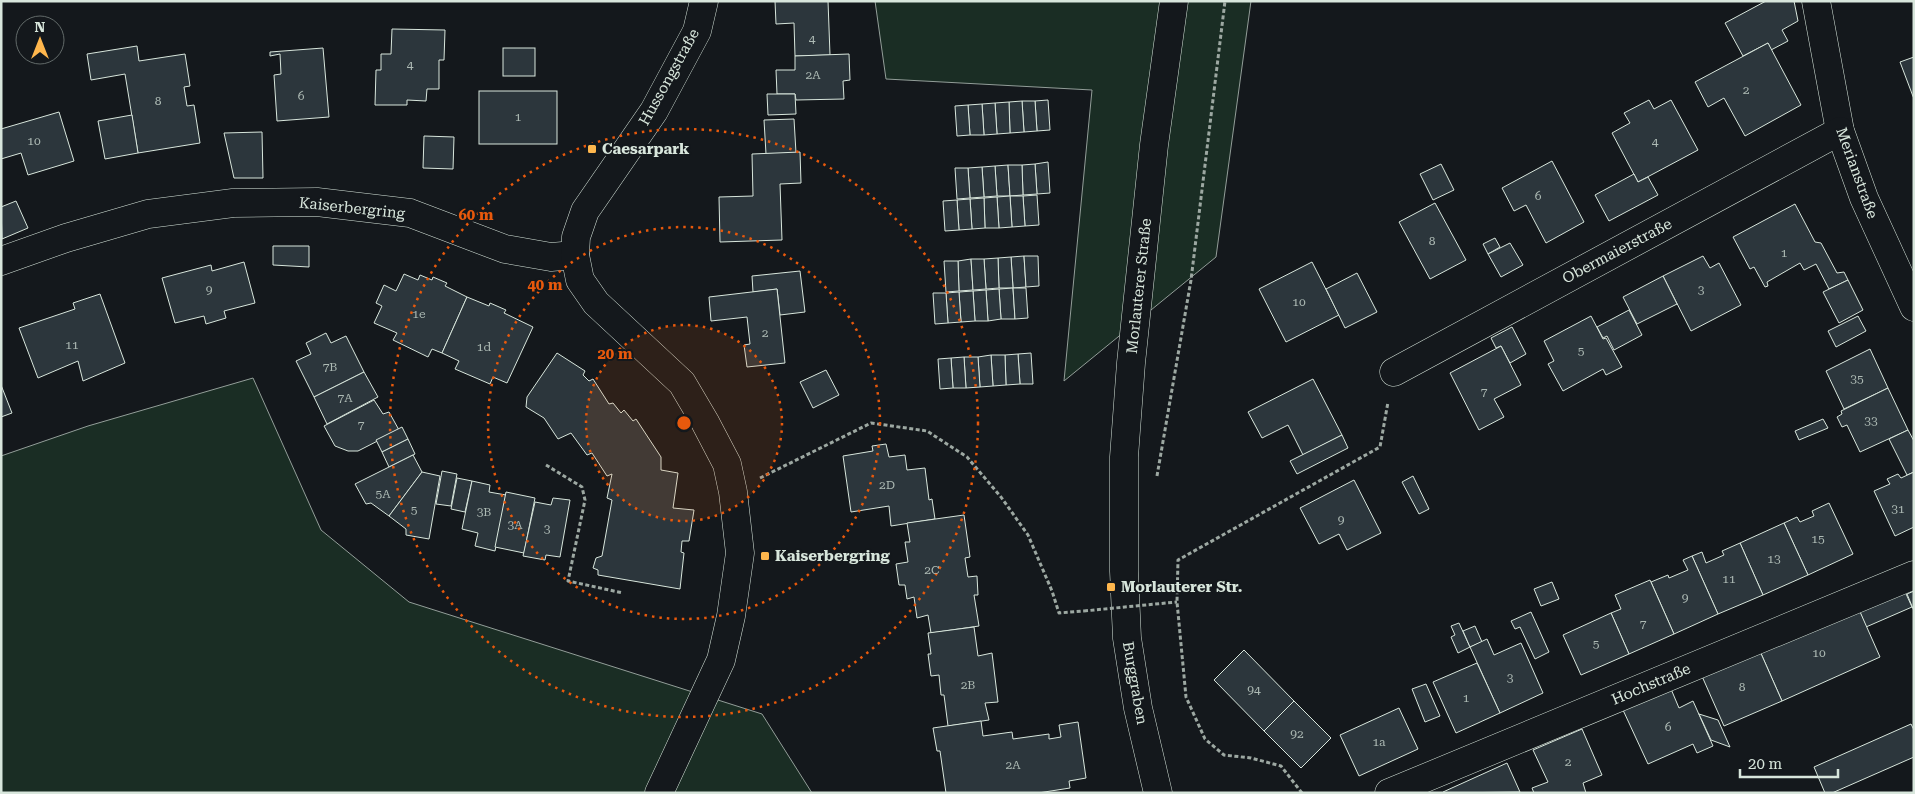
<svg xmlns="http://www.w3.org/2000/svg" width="1915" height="794" viewBox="0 0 1915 794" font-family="'Roboto Serif',serif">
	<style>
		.green { fill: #1a2d24; stroke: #939e99 }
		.building { fill: #2c363c; stroke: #d8e6dc }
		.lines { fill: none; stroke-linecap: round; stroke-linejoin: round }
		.street-casing { stroke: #d8e6dc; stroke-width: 29 }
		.secondary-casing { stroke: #d8e6dc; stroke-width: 29 }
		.path { stroke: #9da8a2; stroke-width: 3; stroke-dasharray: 4 2.5; stroke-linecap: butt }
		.street { stroke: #14181c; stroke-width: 28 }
		.secondary { stroke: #14181c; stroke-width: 28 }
		.path-bridge { stroke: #9da8a2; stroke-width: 3; stroke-dasharray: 4 2.5; stroke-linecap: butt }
		.ring { fill: none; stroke: #e8590c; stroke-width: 2.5; stroke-dasharray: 2.5 5 }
		.poi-dot { fill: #ffb74d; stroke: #14181c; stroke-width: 2 }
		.labels { text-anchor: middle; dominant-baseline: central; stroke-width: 4; stroke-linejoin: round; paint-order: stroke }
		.number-label { font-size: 12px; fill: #adbab4 }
		.street-label { font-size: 15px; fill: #d8e6dc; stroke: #14181c }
		.poi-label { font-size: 15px; font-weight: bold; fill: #d8e6dc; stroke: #14181c; text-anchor: start }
		.centre { fill: #e8590c; stroke: #14181c; stroke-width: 2.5 }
		.ring-label { font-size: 15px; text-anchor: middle; font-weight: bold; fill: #e8590c; stroke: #14181c; stroke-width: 4; stroke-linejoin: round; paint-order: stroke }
	</style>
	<rect width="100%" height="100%" fill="#14181c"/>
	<!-- green -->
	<g class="green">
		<polygon points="875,1 1251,1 1216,257 1064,381 1092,90 886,79"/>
		<polygon points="253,378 321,530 409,602 762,714 812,793 1,793 1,456 88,426"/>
	</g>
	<!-- building -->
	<g class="building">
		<polygon points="775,1 828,1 830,55 795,56 794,23 776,24"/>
		<polygon points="1766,1 1794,1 1798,21 1782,30 1788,41 1771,50 1768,43 1743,56 1725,23"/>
		<polygon points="392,29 445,30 444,60 439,60 439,89 427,89 426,101 407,100 407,105 375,105 376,70 381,70 381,54 391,54"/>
		<polygon points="1768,43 1801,105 1745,136 1724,98 1708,107 1695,82"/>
		<polygon points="137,46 139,61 185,54 190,86 184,87 187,106 194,105 200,143 138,153 125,74 91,80 87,54"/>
		<polygon points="323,48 329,117 277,121 274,75 281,74 280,54 270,56 270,52"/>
		<rect x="503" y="48" width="32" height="28"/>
		<polygon points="849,54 850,80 843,81 844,99 796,100 795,94 777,94 776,70 795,70 795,56"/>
		<polygon points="1914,57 1914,99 1900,62"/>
		<rect x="479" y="91" width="78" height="53"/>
		<polygon points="767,94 795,94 796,114 768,115"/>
		<polygon points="1048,100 1050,130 1037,131 1035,101"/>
		<polygon points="1649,100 1654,109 1671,100 1698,150 1638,182 1612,133 1630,123 1624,113"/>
		<polygon points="1022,101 1035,101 1037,131 1024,132"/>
		<polygon points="1022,101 1024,132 1010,133 1009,102"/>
		<polygon points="1009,102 1010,133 997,134 995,103"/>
		<polygon points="995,103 997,134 984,135 982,104"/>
		<polygon points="982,104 984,135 970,135 968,105"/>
		<polygon points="968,105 970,135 957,136 955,106"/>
		<polygon points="59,112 74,161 28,175 21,153 1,159 1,129"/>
		<polygon points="132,115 138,153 105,159 98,121"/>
		<polygon points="794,119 796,153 766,154 764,120"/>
		<polygon points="262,132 263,178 234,178 224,133"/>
		<polygon points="424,136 454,137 453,169 423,168"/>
		<polygon points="800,152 801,183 780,184 782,240 720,242 719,197 753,196 752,154"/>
		<polygon points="1552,161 1584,222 1546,243 1526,205 1514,211 1502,188"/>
		<polygon points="1048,162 1050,193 1037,194 1035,164"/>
		<polygon points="1035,164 1037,194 1023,195 1022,165"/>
		<polygon points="1441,164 1454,190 1433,200 1420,174"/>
		<polygon points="1008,165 1010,196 997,196 995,166"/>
		<polygon points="1008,165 1022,165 1023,195 1010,196"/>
		<polygon points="995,166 997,196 984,197 982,167"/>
		<polygon points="982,167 984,197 970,198 968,168"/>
		<polygon points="955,168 968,168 970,198 957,199"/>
		<polygon points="1634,174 1638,182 1648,177 1658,195 1609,221 1595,195"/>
		<polygon points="1037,195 1039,225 1025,226 1023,196"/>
		<polygon points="1010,196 1023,196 1025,226 1012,227"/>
		<polygon points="1010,196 1012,227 999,228 997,197"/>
		<polygon points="997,197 999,228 985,228 984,198"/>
		<polygon points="984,198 985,228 972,229 970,199"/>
		<polygon points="970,199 972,229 959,230 957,200"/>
		<polygon points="957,200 959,230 945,231 943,201"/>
		<polygon points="16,201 28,228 2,239 1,207"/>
		<polygon points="1435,203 1466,260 1430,279 1399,222"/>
		<polygon points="1795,204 1815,242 1821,243 1837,273 1844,272 1848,280 1829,289 1816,264 1804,270 1800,263 1767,282 1768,286 1765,287 1754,267 1750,269 1733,237"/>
		<polygon points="1495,238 1500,247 1488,254 1483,244"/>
		<polygon points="1510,243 1523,265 1501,277 1488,254"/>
		<polygon points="273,246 309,246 309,267 273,265"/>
		<polygon points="1024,256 1026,287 1013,288 1011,257"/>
		<polygon points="1024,256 1038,256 1039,286 1026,287"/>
		<polygon points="1703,256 1710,268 1719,263 1741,305 1691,331 1663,276"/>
		<polygon points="1011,257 1013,288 999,288 998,258"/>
		<polygon points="998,258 999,288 986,289 984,259"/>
		<polygon points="971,259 973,290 959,291 958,261"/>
		<polygon points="971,259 984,259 986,289 973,290"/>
		<polygon points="944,261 958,261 959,291 946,292"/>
		<polygon points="244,262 255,303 224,311 226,318 206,324 204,316 175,323 162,278 211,265 212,271"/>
		<polygon points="1312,262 1339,315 1286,342 1259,289"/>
		<polygon points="800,271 805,312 780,315 777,289 753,292 752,276"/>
		<polygon points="1357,273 1377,312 1345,328 1326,289"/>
		<polygon points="404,274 418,280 420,275 432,280 433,277 447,283 445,286 467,297 442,353 432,349 428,357 393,340 397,333 374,323 382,306 376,303 384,285 396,291"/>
		<polygon points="1663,276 1677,304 1637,324 1623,297"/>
		<polygon points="1848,280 1863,310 1839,323 1823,292"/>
		<polygon points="1013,288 1015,319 1001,319 999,289"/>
		<polygon points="1013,288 1026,288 1028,318 1015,319"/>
		<polygon points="777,289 785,363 747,367 744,345 750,344 747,317 711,321 709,297"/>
		<polygon points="999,289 1001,319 988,321 986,290"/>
		<polygon points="986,290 988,321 975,321 973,291"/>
		<polygon points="973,291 975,321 961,322 959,292"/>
		<polygon points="959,292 961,322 948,323 946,293"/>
		<polygon points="933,293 946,293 948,323 935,324"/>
		<polygon points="100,294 125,363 83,381 78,361 38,378 19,328 75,309 73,303"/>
		<polygon points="467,297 489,306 490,303 506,310 504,313 533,327 507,383 493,377 490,384 455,369 459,361 442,353"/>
		<polygon points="1629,310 1642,335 1614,350 1607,336 1603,338 1597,327"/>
		<polygon points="1591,316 1603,339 1606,338 1622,367 1606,375 1603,369 1563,391 1548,364 1554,361 1544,341"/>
		<polygon points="1858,316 1866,331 1836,347 1828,331"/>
		<polygon points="1512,327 1526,354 1510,363 1501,346 1496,348 1491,338"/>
		<polygon points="326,333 331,343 346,336 364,372 314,397 296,361 311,354 306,343"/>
		<polygon points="1501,346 1521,385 1494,399 1504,417 1479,430 1450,373"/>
		<polygon points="1870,349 1888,388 1844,409 1826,371"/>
		<polygon points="557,353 585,371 583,375 589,381 593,379 609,404 613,403 621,413 624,410 633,421 636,419 661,457 661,470 678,473 673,508 694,510 689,541 682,541 681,552 684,553 680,589 598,575 598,570 593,568 596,558 602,556 612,500 607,498 612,474 607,476 592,453 587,455 571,433 558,439 544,418 526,407 527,397"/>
		<polygon points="1031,353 1033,384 1020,384 1018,354"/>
		<polygon points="1018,354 1020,384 1006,385 1005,355"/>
		<polygon points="991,355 1005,355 1006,385 993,386"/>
		<polygon points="991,355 993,386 980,387 978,357"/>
		<polygon points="964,357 978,357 980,387 966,388"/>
		<polygon points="964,357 966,388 953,388 951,358"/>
		<polygon points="951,358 953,388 940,389 938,359"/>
		<polygon points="826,370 839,395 813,408 800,382"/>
		<polygon points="364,372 378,397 327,424 314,397"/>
		<polygon points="1313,379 1342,435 1303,455 1288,425 1262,438 1248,412"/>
		<polygon points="1,385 12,413 1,417"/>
		<polygon points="1888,388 1908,430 1860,452 1847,425 1842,427 1837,417 1842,414 1841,411"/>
		<polygon points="374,400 383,414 389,412 399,430 358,451 348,451 335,446 324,426"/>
		<polygon points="1823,419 1828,428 1799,440 1795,431"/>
		<polygon points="402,427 408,439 382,452 376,440"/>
		<polygon points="1908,430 1914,441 1914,472 1907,475 1889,439"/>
		<polygon points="1342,435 1348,448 1297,474 1290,461"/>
		<polygon points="408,439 415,454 389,467 382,452"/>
		<polygon points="886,444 889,457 905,455 907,470 925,468 929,500 932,499 935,519 891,526 889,506 851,512 843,456 873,451 872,446"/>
		<polygon points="413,455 422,472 389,516 371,503 366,504 355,484"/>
		<polygon points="442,471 457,474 451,506 436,504"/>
		<polygon points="422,472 440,476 429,539 406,535 406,529 389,516"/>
		<polygon points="1914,472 1914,527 1895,536 1874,491 1890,484 1887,479 1898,474 1901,478"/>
		<polygon points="1413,476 1429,509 1419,514 1402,482"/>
		<polygon points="457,478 472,481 465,512 451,509"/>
		<polygon points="1354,480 1381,533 1347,550 1339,534 1319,544 1300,508"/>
		<polygon points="472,481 490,485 489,492 506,495 495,551 475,546 478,533 462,529"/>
		<polygon points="506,492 535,498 524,553 495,547"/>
		<polygon points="553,498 570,500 560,557 546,555 545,560 523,556 535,502 551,505"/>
		<polygon points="1829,503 1853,554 1808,575 1784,523 1797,517 1800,522 1814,516 1812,511"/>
		<polygon points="964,515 970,557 965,558 968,577 977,576 978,595 974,595 979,626 931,633 928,615 917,618 914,597 907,599 905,585 899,585 896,564 908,562 905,542 910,542 907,523"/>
		<polygon points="1784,523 1808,575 1763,595 1740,543"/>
		<polygon points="1740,543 1763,595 1718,614 1692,556 1702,552 1706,563 1724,555 1722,551"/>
		<polygon points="1692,556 1718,614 1674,634 1651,582 1668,575 1669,578 1688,570 1683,560"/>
		<polygon points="1650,580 1674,634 1629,654 1611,613 1621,609 1615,595"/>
		<polygon points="1552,582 1559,599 1541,606 1534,589"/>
		<polygon points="1902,585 1912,607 1866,627 1857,605"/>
		<polygon points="1914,591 1914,611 1907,594"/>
		<polygon points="1857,605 1880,657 1782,701 1759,649"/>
		<polygon points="1531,612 1549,652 1535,659 1520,627 1515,629 1511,621"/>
		<polygon points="1611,613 1629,654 1581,675 1563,635"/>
		<polygon points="1459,623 1470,647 1458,653 1451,637 1455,635 1451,626"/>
		<polygon points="1475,626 1482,642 1470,647 1463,631"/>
		<polygon points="974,627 978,656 992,653 998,702 985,703 989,720 948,726 944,695 941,695 939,675 931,676 928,654 931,654 928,633"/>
		<polygon points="1487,639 1494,655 1521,643 1543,693 1500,713 1470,647"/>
		<polygon points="1759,649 1782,701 1724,726 1701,674"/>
		<polygon points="1244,650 1294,701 1264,731 1214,680"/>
		<polygon points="1477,663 1500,713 1456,733 1433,682"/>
		<polygon points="1426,684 1440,716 1425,722 1412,689"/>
		<polygon points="1671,689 1679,708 1693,701 1713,746 1697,753 1693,744 1648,764 1623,710"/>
		<polygon points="1294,701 1331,738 1301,768 1264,731"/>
		<polygon points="1399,708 1418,749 1359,776 1340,735"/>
		<polygon points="1699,714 1718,720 1730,747 1711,740"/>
		<polygon points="981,721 983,736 1012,732 1013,739 1049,734 1049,739 1061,737 1059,725 1078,722 1086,778 1069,781 1070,788 1038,793 946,793 940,751 937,751 933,728"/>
		<polygon points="1911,724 1914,730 1914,757 1832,793 1825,793 1814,767"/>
		<polygon points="1582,729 1602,775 1583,783 1586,793 1534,793 1532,788 1548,782 1533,750"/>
		<polygon points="1507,763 1520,792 1444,793 1443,792"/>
	</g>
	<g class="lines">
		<!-- street casing -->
		<g class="street-casing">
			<g id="street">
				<polyline points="1816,1 1840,131 1864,198 1914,307"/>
				<polyline points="1,261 66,238 148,214 233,203 317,202 410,213 505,249 551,257 575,255"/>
				<polyline points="1394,372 1840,131"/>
				<polyline points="659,793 721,660 731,616 740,553 733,492 727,464 705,422 682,383 596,303 580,280 575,255 576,237 585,211 654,111 697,31 704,1"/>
				<polyline points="1389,793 1914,575"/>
			</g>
		</g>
		<!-- secondary casing -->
		<g class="secondary-casing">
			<polyline id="secondary" points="1158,793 1138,708 1127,638 1124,571 1124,457 1131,363 1154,145 1174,1"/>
		</g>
		<!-- path -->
		<g class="path">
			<polyline points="546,465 582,487 585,500 568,581 623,593"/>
			<polyline points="1157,476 1191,280 1225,1"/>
			<polyline points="760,478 871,423 927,431 967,457 1001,497 1028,535 1052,591 1059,613 1084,611"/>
			<polyline points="1302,793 1281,766 1251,758 1224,755 1205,739 1186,697 1177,602 1178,560 1380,447 1388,402"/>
		</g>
		<!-- street -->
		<use href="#street" class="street"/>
		<!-- secondary -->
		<use href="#secondary" class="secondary"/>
		<!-- path-bridge -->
		<polyline class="path-bridge" points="1084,611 1177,602"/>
	</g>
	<!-- distance rings -->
	<circle cx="684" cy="423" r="98" fill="#e8590c" fill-opacity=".12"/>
	<g class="ring">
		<circle cx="684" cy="423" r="98"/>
		<circle cx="684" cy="423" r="196"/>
		<circle cx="684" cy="423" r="294"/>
	</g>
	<!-- markers -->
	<g class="poi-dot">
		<rect x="587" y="144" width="10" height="10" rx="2.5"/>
		<rect x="760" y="551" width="10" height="10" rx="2.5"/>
		<rect x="1106" y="582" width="10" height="10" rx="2.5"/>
	</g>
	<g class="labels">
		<!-- number labels -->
		<g class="number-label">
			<text x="812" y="39">4</text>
			<text x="410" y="65">4</text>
			<text x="813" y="75">2A</text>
			<text x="1746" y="90">2</text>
			<text x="301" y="96">6</text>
			<text x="158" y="101">8</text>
			<text x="518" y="117">1</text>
			<text x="34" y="141">10</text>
			<text x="1655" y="142">4</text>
			<text x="1538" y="196">6</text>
			<text x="1432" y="241">8</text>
			<text x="1784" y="253">1</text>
			<text x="209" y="290">9</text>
			<text x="1701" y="290">3</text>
			<text x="1299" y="302">10</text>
			<text x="419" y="314">1e</text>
			<text x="765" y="333">2</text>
			<text x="72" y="345">11</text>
			<text x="484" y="347">1d</text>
			<text x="1581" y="351">5</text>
			<text x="330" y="367">7B</text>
			<text x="1857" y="379">35</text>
			<text x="1484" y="392">7</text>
			<text x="345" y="398">7A</text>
			<text x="1871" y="421">33</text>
			<text x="361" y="425">7</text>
			<text x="887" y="485">2D</text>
			<text x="383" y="494">5A</text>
			<text x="1898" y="509">31</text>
			<text x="414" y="510">5</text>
			<text x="484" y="512">3B</text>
			<text x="1341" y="520">9</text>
			<text x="515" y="525">3A</text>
			<text x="547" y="529">3</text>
			<text x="1818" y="539">15</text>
			<text x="1774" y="559">13</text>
			<text x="932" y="570">2C</text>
			<text x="1729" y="579">11</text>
			<text x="1685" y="598">9</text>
			<text x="1643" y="624">7</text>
			<text x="1596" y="644">5</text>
			<text x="1819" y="653">10</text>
			<text x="1510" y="678">3</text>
			<text x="968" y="685">2B</text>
			<text x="1742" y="687">8</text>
			<text x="1254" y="690">94</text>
			<text x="1466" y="698">1</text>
			<text x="1668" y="727">6</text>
			<text x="1297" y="734">92</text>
			<text x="1379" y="742">1a</text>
			<text x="1568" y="762">2</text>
			<text x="1013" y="765">2A</text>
		</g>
		<!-- street labels -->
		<g class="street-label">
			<text transform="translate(669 77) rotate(-61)">Hussongstraße</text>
			<text transform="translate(1857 173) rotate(70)">Merianstraße</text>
			<text transform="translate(352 208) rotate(6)">Kaiserbergring</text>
			<text transform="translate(1617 251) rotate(-28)">Obermaierstraße</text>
			<text transform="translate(1139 286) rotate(-84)">Morlauterer Straße</text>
			<text transform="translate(1135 683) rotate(80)">Burggraben</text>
			<text transform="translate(1651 684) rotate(-23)">Hochstraße</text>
		</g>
		<!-- poi labels -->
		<g class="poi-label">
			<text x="602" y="149">Caesarpark</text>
			<text x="775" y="556">Kaiserbergring</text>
			<text x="1121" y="587">Morlauterer Str.</text>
		</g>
	</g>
	<circle cx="684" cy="423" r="8" class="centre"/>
	<g class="ring-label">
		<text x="476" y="220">60 m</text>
		<text x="545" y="290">40 m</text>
		<text x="615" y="359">20 m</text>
	</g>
	<!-- border -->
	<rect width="1915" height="794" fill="none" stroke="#d8e6dc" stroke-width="5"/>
	<!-- north arrow -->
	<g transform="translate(40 40)"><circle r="24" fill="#14181c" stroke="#626a69"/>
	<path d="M0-4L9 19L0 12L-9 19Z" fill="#ffb74d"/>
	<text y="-8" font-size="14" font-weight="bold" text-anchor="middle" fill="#d8e6dc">N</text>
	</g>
	<!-- scale -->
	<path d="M1740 769v8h98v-8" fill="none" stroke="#d8e6dc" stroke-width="2.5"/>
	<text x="1748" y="769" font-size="15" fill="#d8e6dc" stroke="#14181c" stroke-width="4" paint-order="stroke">20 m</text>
</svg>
